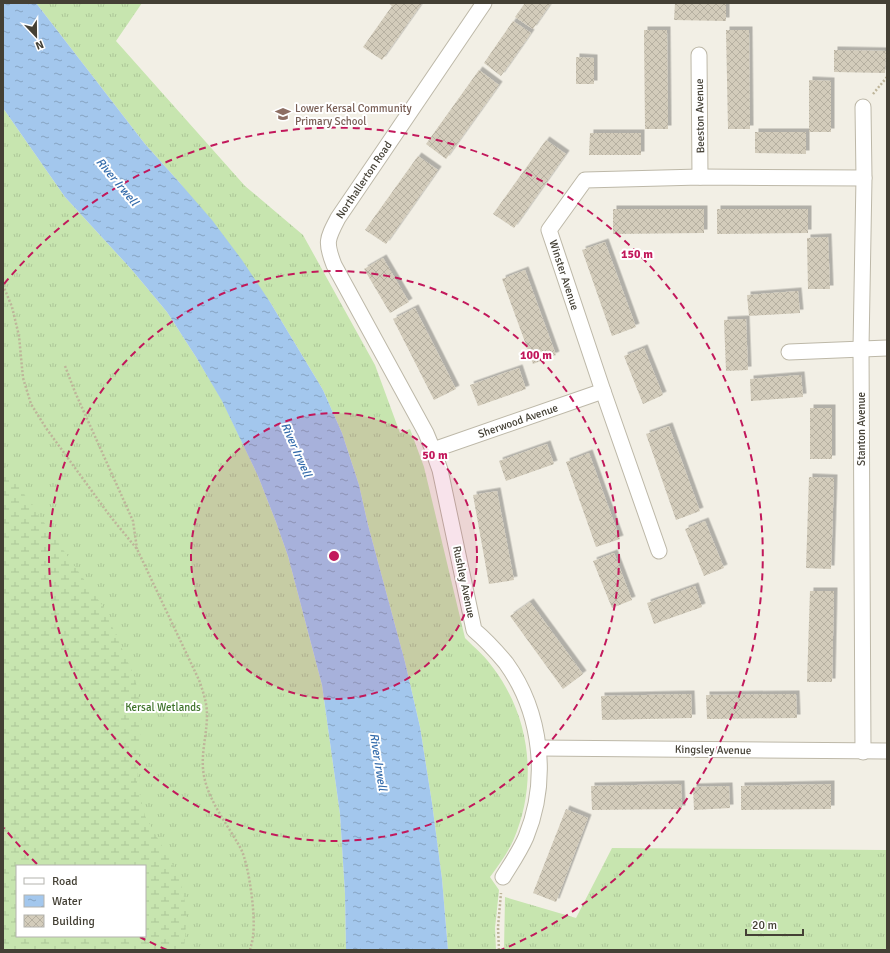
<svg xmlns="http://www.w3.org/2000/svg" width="890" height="953" viewBox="0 0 890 953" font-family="Signika,sans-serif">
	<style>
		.grass { fill: url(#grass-tufts); fill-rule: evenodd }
		.wetland { fill: url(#wetland-marsh); fill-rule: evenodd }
		.water { fill: url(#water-ripples) }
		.building { fill: url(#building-cross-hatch); filter: url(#shadow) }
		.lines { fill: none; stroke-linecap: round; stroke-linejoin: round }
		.street-casing { stroke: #bdb8a8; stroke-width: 17 }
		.path { stroke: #beb59a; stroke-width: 2.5; stroke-dasharray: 2 2; stroke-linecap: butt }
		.street { stroke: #fff; stroke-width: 15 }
		.ring { fill: none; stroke: #c2185b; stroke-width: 2; stroke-dasharray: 7 5 }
		.labels { text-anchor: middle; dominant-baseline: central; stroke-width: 4; stroke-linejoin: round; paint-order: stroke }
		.education-label { font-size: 11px; fill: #785e54; stroke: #fff; text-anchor: start }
		.street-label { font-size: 11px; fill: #444035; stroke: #fff }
		.park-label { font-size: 11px; fill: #3e732b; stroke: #fff }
		.water-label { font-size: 12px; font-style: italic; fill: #336bab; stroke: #fff }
		.centre { fill: #c2185b; stroke: #fff; stroke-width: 2 }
		.ring-label { font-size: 12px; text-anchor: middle; font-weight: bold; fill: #c2185b; stroke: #fff; stroke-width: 4; stroke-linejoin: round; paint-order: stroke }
	</style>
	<defs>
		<pattern id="grass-tufts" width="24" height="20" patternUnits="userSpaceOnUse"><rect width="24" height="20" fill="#c7e5af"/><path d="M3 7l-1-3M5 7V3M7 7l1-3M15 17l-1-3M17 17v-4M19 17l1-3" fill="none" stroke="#acc697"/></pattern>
		<pattern id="wetland-marsh" width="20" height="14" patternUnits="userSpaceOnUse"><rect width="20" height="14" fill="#c7e5af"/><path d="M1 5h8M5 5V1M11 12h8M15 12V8" fill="none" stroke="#acc697"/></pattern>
		<pattern id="water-ripples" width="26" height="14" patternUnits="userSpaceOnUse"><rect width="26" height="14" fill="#a3c7ed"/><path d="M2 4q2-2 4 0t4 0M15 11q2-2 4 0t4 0" fill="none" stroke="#86a3c1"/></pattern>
		<pattern id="building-cross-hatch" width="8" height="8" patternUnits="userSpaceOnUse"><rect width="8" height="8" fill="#d3ccbb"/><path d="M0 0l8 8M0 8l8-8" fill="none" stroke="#b6b0a1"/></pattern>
		<filter id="shadow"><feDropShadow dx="3.5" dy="-3.5" stdDeviation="0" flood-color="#0004"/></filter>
	</defs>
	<rect width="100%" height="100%" fill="#f2efe5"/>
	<!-- grass -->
	<g class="grass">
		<path d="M 36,3 L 142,3 L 116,41 L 245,186 L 303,235 L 375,365 L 400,433 L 410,429 L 424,467 L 465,638 C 475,648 486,657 494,669 C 531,719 538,784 513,841 C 507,854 498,866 490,877 L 499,890 L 495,928 L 496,950 L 448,950 L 442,879 L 432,803 L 420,727 L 405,662 L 368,525 L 359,485 L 342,433 L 323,390 L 270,302 L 179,182 L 145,144 Z"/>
		<path d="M 3,108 L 65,197 L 132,270 L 167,312 L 196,357 L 222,400 L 258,476 L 276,522 L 288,556 L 322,685 L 340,814 L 345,894 L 346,950 L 3,950 ZM 17,866 L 145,866 L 145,936 L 17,936 Z"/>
		<polygon points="612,848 887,850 887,950 504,950 505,897 576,918"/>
	</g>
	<!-- wetland -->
	<path class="wetland" d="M 3,464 L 104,608 L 135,678 L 142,715 L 137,783 L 145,816 L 179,876 L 187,911 L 184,950 L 3,950 ZM 17,866 L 145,866 L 145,936 L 17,936 Z"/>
	<!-- water -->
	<polygon class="water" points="3,3 36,3 145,144 179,182 212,220 242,260 270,302 323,390 342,433 359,485 368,525 405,662 420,727 432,803 442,879 448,950 346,950 345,894 340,814 322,685 288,556 276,522 258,476 222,401 196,357 167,312 132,270 65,197 3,108"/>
	<!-- building -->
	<g class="building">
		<polygon points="388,3 422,3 382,60 363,47 392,6"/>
		<polygon points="525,3 551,3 533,29 515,17"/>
		<polygon points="675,3 726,3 726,21 674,20"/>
		<polygon points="513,21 531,33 501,76 484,63"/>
		<polygon points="644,30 667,30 668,129 645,129"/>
		<polygon points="726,30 749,30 750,129 728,129"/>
		<polygon points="834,50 886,51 885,73 834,72"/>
		<polygon points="576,57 594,58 594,84 576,84"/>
		<polygon points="479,70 499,85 446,159 426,144"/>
		<polygon points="809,80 831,81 831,132 809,132"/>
		<polygon points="755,132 806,132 806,154 755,153"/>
		<polygon points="590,133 641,133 641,155 589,155"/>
		<polygon points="546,140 566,154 514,228 493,214"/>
		<polygon points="418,156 438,170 386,244 365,230"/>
		<polygon points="613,209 704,209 704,233 613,234"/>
		<polygon points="717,209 808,209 808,233 717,234"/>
		<polygon points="828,237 830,289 808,289 807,238"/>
		<polygon points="605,242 636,327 612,336 582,250"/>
		<polygon points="383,258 409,302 390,313 364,269"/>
		<polygon points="525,270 556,355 533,364 502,279"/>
		<polygon points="798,291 800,313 749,316 747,295"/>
		<polygon points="415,308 456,389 434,400 393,319"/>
		<polygon points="746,319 748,370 726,371 724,320"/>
		<polygon points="644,348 663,395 643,404 624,356"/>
		<polygon points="519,368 526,389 478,406 470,385"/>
		<polygon points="801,375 803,397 751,401 750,379"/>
		<rect x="810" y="408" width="22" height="51"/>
		<polygon points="669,426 700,511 676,520 646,434"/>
		<polygon points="547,444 554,464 506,481 499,461"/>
		<polygon points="589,453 620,539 596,547 566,462"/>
		<polygon points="809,477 834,478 831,569 806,568"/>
		<polygon points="497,491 514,580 489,584 473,495"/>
		<polygon points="705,521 724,568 704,576 685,529"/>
		<polygon points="614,553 632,600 612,608 593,561"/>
		<polygon points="695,586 702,607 654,624 647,603"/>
		<polygon points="810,591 834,591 832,682 807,682"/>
		<polygon points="530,602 583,674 563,689 510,616"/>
		<polygon points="691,694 692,718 602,720 601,696"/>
		<polygon points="796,694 797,718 707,719 706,695"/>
		<polygon points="681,784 682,809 592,810 591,786"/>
		<polygon points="831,784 831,809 741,810 741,786"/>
		<polygon points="729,786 730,808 694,810 693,787"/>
		<polygon points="566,809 588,818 556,902 533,893"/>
	</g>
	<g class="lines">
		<!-- street casing -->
		<g class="street-casing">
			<g id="street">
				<path d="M 484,3 L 338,218 C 327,239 325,242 334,265 L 426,433 L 433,450 L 440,470 L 474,630 C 486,640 496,651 506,663 C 542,713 549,781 526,837 C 520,851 511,864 503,877"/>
				<polyline points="699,55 700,177"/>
				<polyline points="863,107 864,178 861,348 863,752"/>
				<polyline points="789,352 887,348"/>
				<polyline points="433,450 603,391"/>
				<polyline points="659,551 603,391 549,230 585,180 700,177 864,178"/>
				<polyline points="539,748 887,751"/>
			</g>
		</g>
		<!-- path -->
		<g class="path">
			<polyline points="873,94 887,77"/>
			<path d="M 3,285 L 12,307 L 19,336 L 23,378 L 31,404 L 46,428 L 110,516 L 137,549 L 199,680 C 203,691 207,703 207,715 C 207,736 200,755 204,776 C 209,802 228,825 241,849 C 249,865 256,917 253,935 C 253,940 251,945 250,950"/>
			<polyline points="65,366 75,392 133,521 137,549"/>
			<polyline points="499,950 498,927 501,893"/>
		</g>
		<!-- street -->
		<use href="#street" class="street"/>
	</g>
	<!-- distance rings -->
	<circle cx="334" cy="556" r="143" fill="#c2185b" fill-opacity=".12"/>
	<g class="ring">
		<circle cx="334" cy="556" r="143"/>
		<circle cx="334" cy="556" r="285"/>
		<path d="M167 950A428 428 0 0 1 140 937M37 864A428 428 0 0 1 4 828M4 284A428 428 0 1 1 501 950"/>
	</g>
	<!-- icons -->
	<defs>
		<g id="school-bare" transform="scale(1.2)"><path d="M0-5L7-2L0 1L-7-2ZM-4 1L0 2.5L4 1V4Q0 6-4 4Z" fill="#8d6e63" stroke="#fff" stroke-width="2.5" paint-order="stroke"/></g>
	</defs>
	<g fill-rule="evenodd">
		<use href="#school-bare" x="283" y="114"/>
	</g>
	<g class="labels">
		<!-- education labels -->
		<g class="education-label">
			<text x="295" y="108">Lower Kersal Community<tspan x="295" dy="13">Primary School</tspan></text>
		</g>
		<!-- street labels -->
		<g class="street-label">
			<text transform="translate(700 116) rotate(-91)">Beeston Avenue</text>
			<text transform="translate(364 180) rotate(-56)">Northallerton Road</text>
			<text transform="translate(564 275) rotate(72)">Winster Avenue</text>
			<text transform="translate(518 421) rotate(-19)">Sherwood Avenue</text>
			<text transform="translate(861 429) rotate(-90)">Stanton Avenue</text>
			<text transform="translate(464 582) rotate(78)">Rushley Avenue</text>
			<text transform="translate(713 750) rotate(1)">Kingsley Avenue</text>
		</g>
		<!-- park labels -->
		<g class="park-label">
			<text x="163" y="707">Kersal Wetlands</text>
		</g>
		<!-- water labels -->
		<g class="water-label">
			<text transform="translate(117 182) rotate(50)">River Irwell</text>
			<text transform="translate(296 450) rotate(66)">River Irwell</text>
			<text transform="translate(378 762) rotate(81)">River Irwell</text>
		</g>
	</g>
	<circle cx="334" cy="556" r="6" class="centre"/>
	<g class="ring-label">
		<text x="637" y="258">150 m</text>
		<text x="536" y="359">100 m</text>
		<text x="435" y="459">50 m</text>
	</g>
	<!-- border -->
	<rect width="890" height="953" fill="none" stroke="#444035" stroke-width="8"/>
	<!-- legend -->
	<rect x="16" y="865" width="130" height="72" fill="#ffffff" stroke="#b4b3ae"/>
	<rect x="24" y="878" width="20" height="6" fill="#ffffff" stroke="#b4b3ae"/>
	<text x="52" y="885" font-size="12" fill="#444035">Road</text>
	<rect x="24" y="895" width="20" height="12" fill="url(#water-ripples)" stroke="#b4b3ae"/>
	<text x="52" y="905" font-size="12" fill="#444035">Water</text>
	<rect x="24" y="915" width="20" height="12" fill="url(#building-cross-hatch)" stroke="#b4b3ae"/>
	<text x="52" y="925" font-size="12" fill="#444035">Building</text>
	<!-- north arrow -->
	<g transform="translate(36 36) rotate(158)" stroke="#ffffff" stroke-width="3" paint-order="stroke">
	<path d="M0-3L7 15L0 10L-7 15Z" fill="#444035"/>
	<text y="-6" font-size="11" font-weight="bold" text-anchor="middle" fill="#444035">N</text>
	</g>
	<!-- scale -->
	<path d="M746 929v6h57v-6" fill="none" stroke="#444035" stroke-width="2"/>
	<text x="752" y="929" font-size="12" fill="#444035" stroke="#ffffff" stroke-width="3" paint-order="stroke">20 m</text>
</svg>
